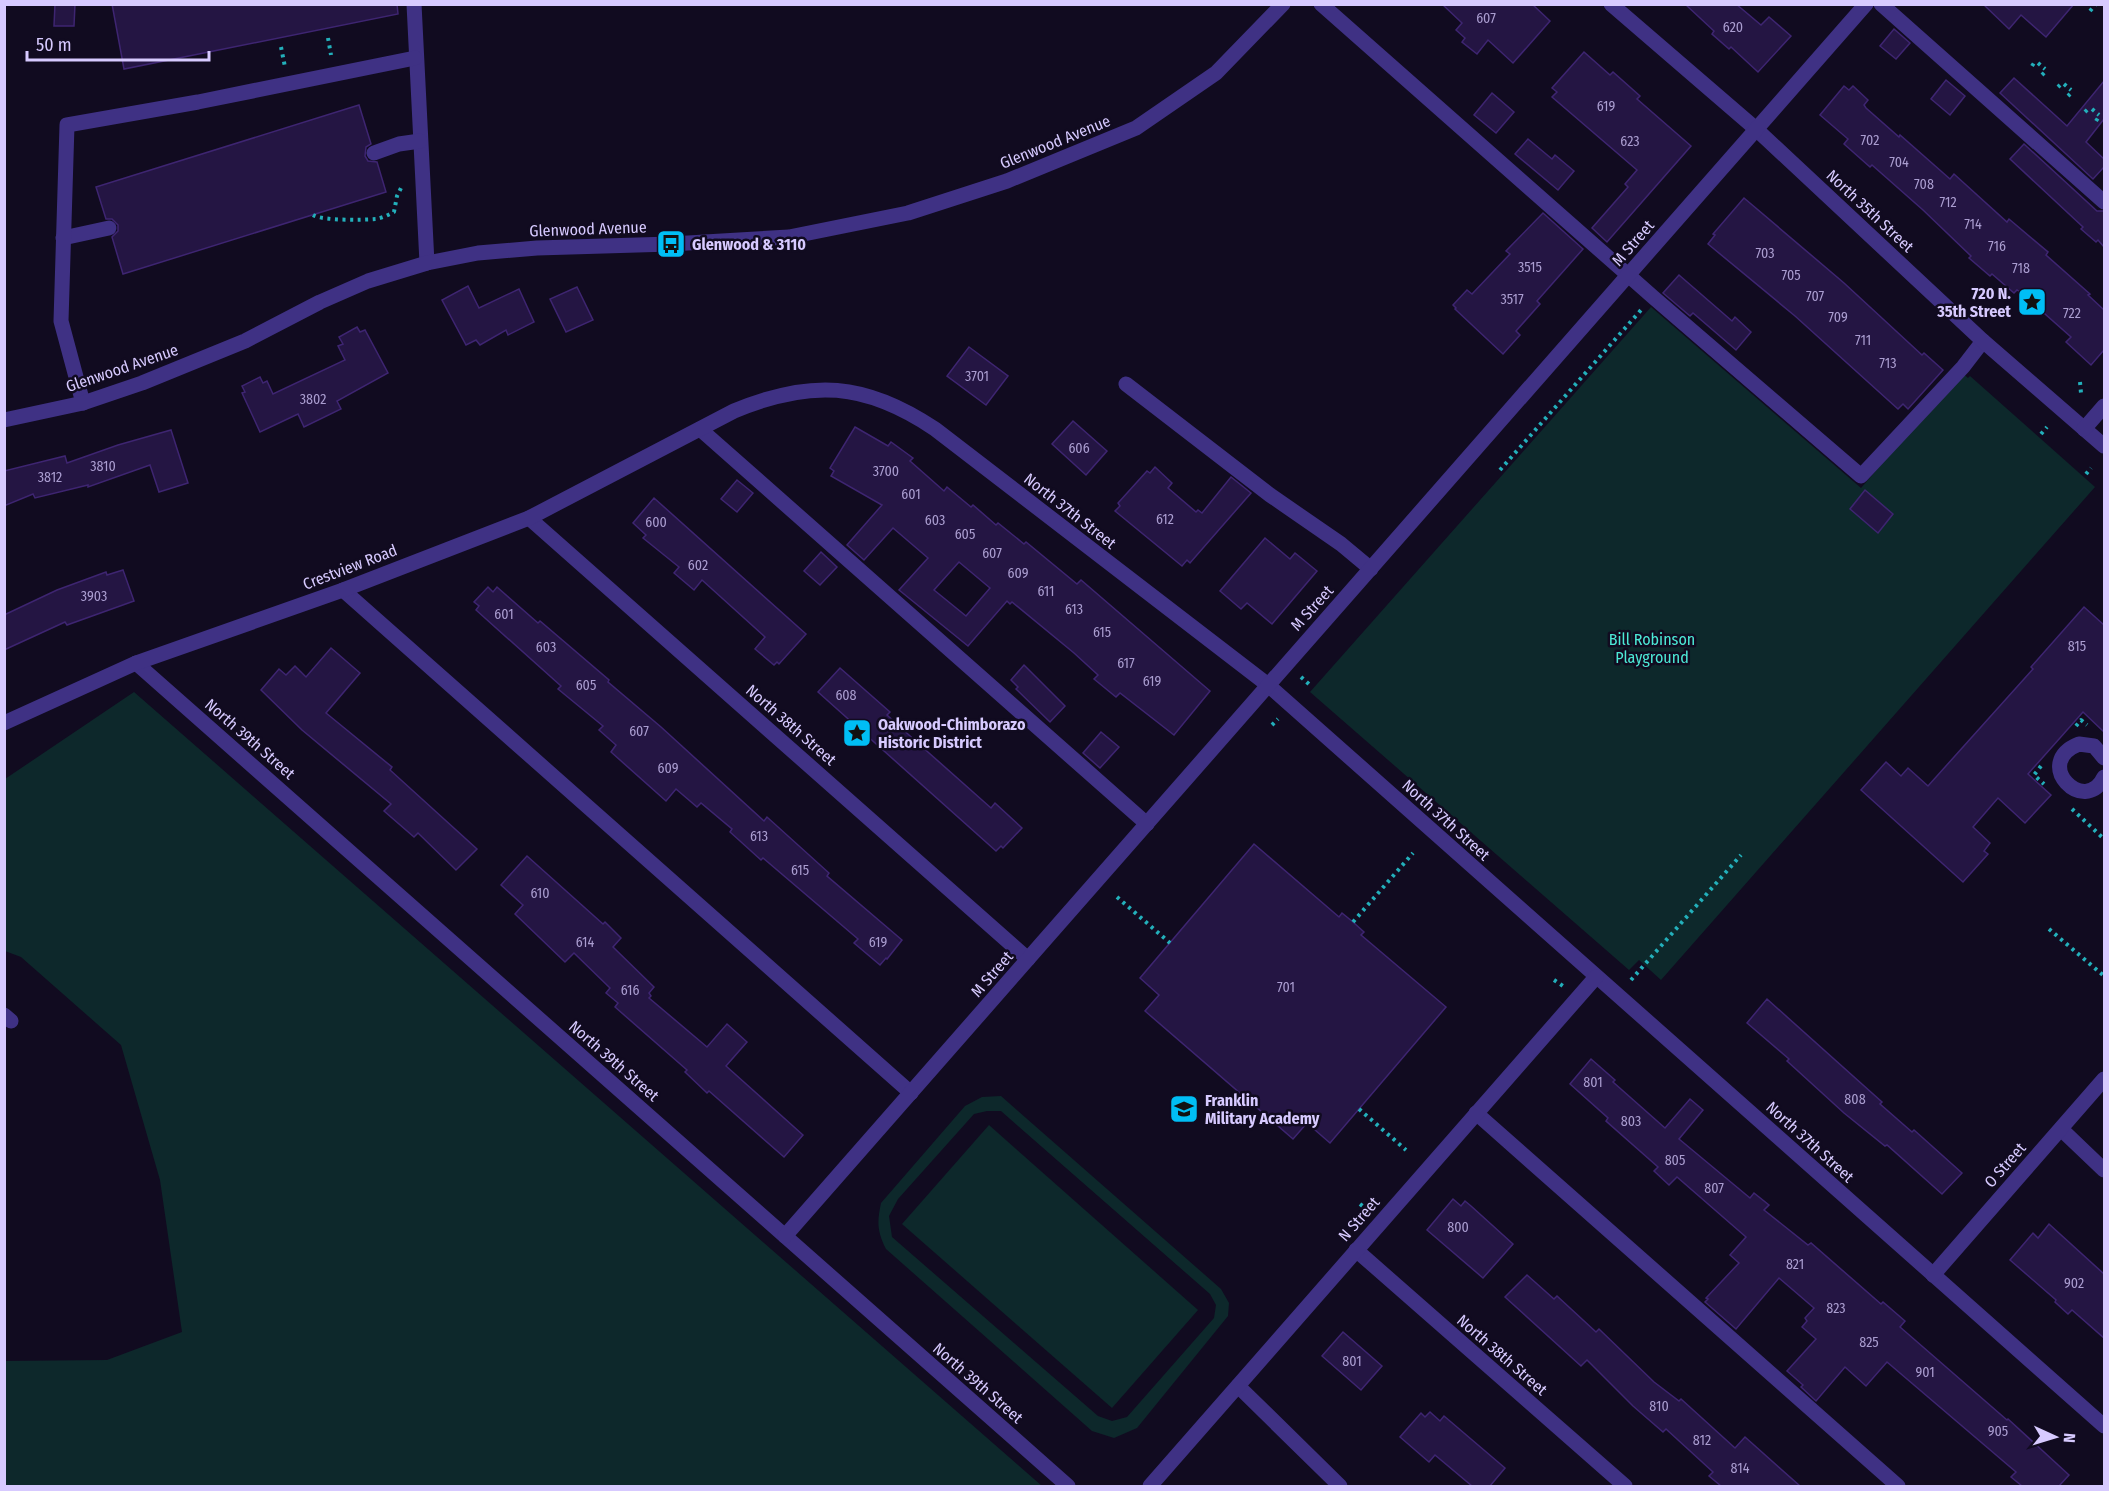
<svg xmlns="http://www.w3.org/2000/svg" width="2109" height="1491" viewBox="0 0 2109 1491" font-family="'Fira Sans Condensed',sans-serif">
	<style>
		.green { fill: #0d282b; fill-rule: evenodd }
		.building { fill: #241543; stroke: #3e2571; stroke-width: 1.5; fill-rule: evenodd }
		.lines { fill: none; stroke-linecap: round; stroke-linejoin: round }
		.path { stroke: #23b0bb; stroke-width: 4; stroke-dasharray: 3 4.5; stroke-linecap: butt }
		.minor { stroke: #3f3184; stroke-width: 15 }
		.labels { text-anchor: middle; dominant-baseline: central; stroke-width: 5; stroke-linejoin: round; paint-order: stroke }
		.number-label { font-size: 14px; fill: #aa9dd0 }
		.street-label { font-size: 16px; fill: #d7caff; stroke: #110b20 }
		.poi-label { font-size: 16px; font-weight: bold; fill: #d7caff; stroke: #110b20; text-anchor: start }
		.park-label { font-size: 16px; fill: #4ce9d6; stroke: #110b20 }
	</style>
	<rect width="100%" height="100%" fill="#110b20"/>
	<!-- green -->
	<g class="green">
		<polygon points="1651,307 1861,488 1961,372 1968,378 1970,376 2095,487 1661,980 1639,960 1629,970 1310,692"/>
		<polygon points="134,692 1042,1486 5,1486 5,1361 107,1360 182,1332 160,1180 121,1045 21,957 5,951 5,779"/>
		<path d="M 1001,1096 L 1221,1289 L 1229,1303 L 1228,1316 L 1137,1428 L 1114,1438 L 1092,1431 L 886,1249 C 877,1231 877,1222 881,1203 L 965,1106 L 982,1097 ZM 987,1111 L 1001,1111 L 1210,1294 L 1216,1305 L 1214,1318 L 1127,1417 L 1112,1421 L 1098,1416 L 892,1237 L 889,1216 L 898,1199 L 974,1114 Z"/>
		<polygon points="989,1125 1198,1310 1112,1408 902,1224"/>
	</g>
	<!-- building -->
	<g class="building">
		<polygon points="55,4 75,4 74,26 54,26"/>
		<polygon points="112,4 397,4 398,14 124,69"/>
		<polygon points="1442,4 1532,4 1550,21 1513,63 1488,40 1477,54 1462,42 1465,38 1456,30 1462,23"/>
		<polygon points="1685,4 1736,4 1761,25 1769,17 1791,36 1758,72 1731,47 1729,49 1712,34 1714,31"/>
		<polygon points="1983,4 2074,4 2046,37 2021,15 2009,29"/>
		<polygon points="1894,29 1910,43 1896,59 1880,46"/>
		<polygon points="1584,52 1610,75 1613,72 1640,96 1637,99 1691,146 1607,242 1592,228 1628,187 1625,184 1637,170 1552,97 1557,92 1552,88"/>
		<polygon points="2014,78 2067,126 2104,81 2104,119 2086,142 2104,159 2104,167 2093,179 2000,93"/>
		<polygon points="1946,80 1965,96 1950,115 1931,99"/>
		<polygon points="1844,86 1849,90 1853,86 1868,100 1864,105 1866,108 1899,137 1900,135 1950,179 1954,174 2007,222 2009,219 2048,252 2046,255 2090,294 2088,295 2104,310 2104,350 2091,365 2066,342 2071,337 2020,292 2017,290 2014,293 1992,274 1990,276 1969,258 1971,256 1923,210 1872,165 1870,167 1844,144 1848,139 1820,115"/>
		<polygon points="1492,93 1514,112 1496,133 1474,115"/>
		<polygon points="359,105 371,144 366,147 365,156 368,161 377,162 386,192 123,274 112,237 118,231 118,225 112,219 106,219 96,187"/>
		<polygon points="1528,139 1552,159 1555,155 1574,171 1558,190 1515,154"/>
		<polygon points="2024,144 2097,211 2104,211 2104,247 2098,240 2096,242 2081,229 2083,227 2010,159"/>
		<polygon points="1744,198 1844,283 1922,355 1924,353 1943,370 1908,409 1903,404 1898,409 1795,316 1708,244 1715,235 1713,234"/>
		<polygon points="1543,213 1583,249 1537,301 1540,304 1516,331 1520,335 1503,354 1455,309 1456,308 1453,305 1467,290 1472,294 1510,254 1506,251"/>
		<polygon points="1679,275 1732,321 1735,317 1751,332 1736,350 1693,313 1690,316 1663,293"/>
		<polygon points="468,286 479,308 519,289 534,322 508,335 506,330 480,345 476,340 466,345 442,300"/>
		<polygon points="577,287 593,320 566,332 550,299"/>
		<polygon points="357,327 360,332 365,330 388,373 337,401 341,409 304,427 298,414 260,432 242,393 245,392 242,386 260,377 263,383 267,381 273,394 345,360 338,346 343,344 339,337"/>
		<polygon points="969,347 1008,376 986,405 947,376"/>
		<polygon points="1073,421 1107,451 1086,475 1052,444"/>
		<path d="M 855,427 L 888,446 L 891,442 L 913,458 L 910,461 L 944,491 L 947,487 L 971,507 L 973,505 L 996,525 L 998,523 L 1024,544 L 1026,542 L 1077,584 L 1081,580 L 1210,691 L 1174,735 L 1120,693 L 1116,697 L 1094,679 L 1098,675 L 1074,653 L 1012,602 L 1010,604 L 1007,601 L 968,646 L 899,590 L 928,558 L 893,528 L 864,560 L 847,545 L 882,505 L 831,476 L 834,471 L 830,468 ZM 959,562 L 990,588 L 966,616 L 934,590 Z"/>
		<polygon points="171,430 188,483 159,492 150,465 88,487 88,485 35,498 33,494 4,506 4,471 65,456 67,463 118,445"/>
		<polygon points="1155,467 1172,483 1168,488 1196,512 1198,510 1202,513 1231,477 1251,493 1190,563 1187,560 1182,566 1115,511 1120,506 1118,503 1147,471 1150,473"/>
		<polygon points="737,480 753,493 737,512 721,499"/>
		<polygon points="1865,490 1893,514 1878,533 1850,509"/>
		<polygon points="654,498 806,634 779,664 777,662 774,665 755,649 765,637 702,580 694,590 674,573 679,567 643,538 646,535 633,523"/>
		<polygon points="1265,538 1290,559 1295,553 1317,571 1272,624 1247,603 1241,609 1220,591"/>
		<polygon points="821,552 837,567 820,585 804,571"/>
		<polygon points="123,570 134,601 67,625 65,622 4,650 4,615 57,590 106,572 107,575"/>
		<polygon points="488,587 493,592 497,587 538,623 540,621 609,680 608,682 661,727 764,821 767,817 829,873 827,876 902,940 887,959 886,958 880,965 854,943 858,939 763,858 761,860 730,832 732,829 701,803 697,807 676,789 666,801 611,752 616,745 599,730 603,726 558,689 561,686 476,610 479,606 474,602"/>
		<polygon points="2084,607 2104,625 2104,732 2083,712 2028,774 2051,795 2025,823 1998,798 1973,827 1990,843 1984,851 1988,854 1963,882 1861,790 1886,762 1901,776 1908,768 1928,786 2033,669 2031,667"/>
		<polygon points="331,648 360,673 326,713 392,767 390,770 477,849 456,870 418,833 414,837 384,811 391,804 302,730 261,690 279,669 286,675 295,666 306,677"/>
		<polygon points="1024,665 1065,706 1050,722 1016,689 1018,687 1011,680"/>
		<polygon points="840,668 890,712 887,715 920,745 991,808 995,803 1022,828 1003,848 1001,846 996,851 818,692"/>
		<polygon points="1101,732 1119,747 1100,768 1083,753"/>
		<polygon points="1254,844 1339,917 1342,913 1353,922 1364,932 1361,935 1446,1007 1330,1143 1307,1123 1293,1139 1145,1011 1159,995 1140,978"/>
		<polygon points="527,856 603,924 605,922 621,938 613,947 654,987 649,993 651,996 649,998 707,1047 727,1024 747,1042 726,1066 803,1135 784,1157 709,1091 707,1093 685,1072 687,1070 615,1007 618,1003 606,993 610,988 574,953 565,962 515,914 523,905 501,885"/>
		<polygon points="1767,999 1882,1102 1880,1104 1912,1132 1914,1130 1962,1173 1942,1194 1887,1145 1885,1146 1844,1113 1787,1061 1789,1059 1747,1023"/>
		<polygon points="1591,1059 1615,1080 1613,1082 1665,1128 1690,1099 1703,1110 1679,1139 1750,1198 1754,1193 1769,1205 1764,1210 1808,1245 1811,1243 1881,1304 1883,1302 1905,1321 1900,1327 2007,1420 2008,1419 2069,1475 2059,1486 2022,1486 2011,1477 2016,1472 1887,1362 1866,1386 1845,1367 1816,1401 1801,1387 1803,1385 1787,1371 1816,1339 1802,1327 1807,1321 1805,1318 1814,1308 1779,1278 1736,1329 1705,1302 1708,1299 1706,1298 1739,1263 1730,1255 1746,1237 1677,1177 1669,1185 1654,1171 1658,1167 1606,1121 1608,1118 1570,1084"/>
		<polygon points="1453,1199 1461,1206 1465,1201 1471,1206 1513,1244 1483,1278 1427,1230"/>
		<polygon points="2049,1224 2104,1274 2104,1338 2072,1310 2068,1314 2055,1302 2056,1300 2010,1260 2033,1233 2038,1238"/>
		<polygon points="1527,1275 1554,1299 1557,1296 1596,1332 1599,1329 1654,1382 1679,1401 1681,1399 1735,1448 1745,1437 1800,1486 1721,1486 1709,1476 1713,1472 1666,1429 1663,1432 1633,1406 1587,1360 1581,1366 1505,1297"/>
		<polygon points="1343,1332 1382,1366 1361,1390 1322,1356"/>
		<polygon points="1430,1412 1440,1421 1444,1416 1505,1468 1490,1486 1472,1486 1435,1455 1429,1462 1400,1437 1421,1413 1425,1417"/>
	</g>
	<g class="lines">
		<!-- path -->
		<g class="path">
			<polyline points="2090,11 2096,4"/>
			<polyline points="328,38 331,55"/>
			<polyline points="281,47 285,67"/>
			<polyline points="2038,63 2045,69"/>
			<polyline points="2032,66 2034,63"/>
			<polyline points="2042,75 2045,72"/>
			<polyline points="2064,84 2071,90"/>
			<polyline points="2058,87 2060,85"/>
			<polyline points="2068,96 2070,94"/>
			<polyline points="2092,109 2099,115"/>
			<polyline points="2085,112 2088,109"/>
			<polyline points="2096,121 2098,118"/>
			<path d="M 313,215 C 323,221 363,220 376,219 C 382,218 388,215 394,212 L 397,196 L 402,186"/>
			<polyline points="2080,382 2081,393"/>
			<polyline points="2041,434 2047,427"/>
			<polyline points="1500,470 1641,310"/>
			<polyline points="2086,474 2091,468"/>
			<polyline points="1301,677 1310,685"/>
			<polyline points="1272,725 1278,719"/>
			<polyline points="2076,726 2081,720 2087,725"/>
			<polyline points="2041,766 2034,775 2044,784"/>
			<polyline points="2072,809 2104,839"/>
			<polyline points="1117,897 1170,943"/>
			<polyline points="1353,922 1413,853"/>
			<polyline points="2049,929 2104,976"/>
			<polyline points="1554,980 1563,986"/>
			<polyline points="1631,980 1741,855"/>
			<polyline points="1359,1109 1406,1150"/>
			<polyline points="1360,1204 1365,1208"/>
		</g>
		<!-- minor -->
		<g class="minor">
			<polyline points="414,4 427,263"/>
			<polyline points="1321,4 1653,297 1861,476 1963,367 1983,341"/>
			<polyline points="1611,4 1756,129 1983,341 2104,446"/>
			<polyline points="1881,4 2104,202"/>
			<polyline points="374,153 399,144 420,141"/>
			<polyline points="63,238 109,228"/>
			<polyline points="1126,384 1270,495 1341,544 1371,569"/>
			<polyline points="83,403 61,321 67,125 198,102 415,58"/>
			<polyline points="4,420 83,403 142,383 245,341 320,302 368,281 427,263 478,253 537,248 671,244 789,237 908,213 1007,181 1136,128 1216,73 1283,4"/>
			<polyline points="700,429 1147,824"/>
			<polyline points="2084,429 2104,406"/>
			<polyline points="529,518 1028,959"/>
			<polyline points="343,590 911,1093"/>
			<polyline points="136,663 1068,1486"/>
			<path d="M 4,723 L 136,663 L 343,590 L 529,518 L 734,411 C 811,379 865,382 935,429 L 1268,685 L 2104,1426"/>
			<path d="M 2104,758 L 2094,746 L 2079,744 C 2031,763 2085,817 2104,777"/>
			<polyline points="4,1015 11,1021"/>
			<polyline points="1476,1113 1898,1486"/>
			<polyline points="2061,1129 2104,1170"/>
			<polyline points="785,1236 1866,4"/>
			<polyline points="1356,1250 1625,1486"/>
			<polyline points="1933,1275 2104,1079"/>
			<polyline points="1238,1386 1340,1486"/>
			<polyline points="1150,1486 1596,977"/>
		</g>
	</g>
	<!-- icons -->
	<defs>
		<g id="bus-square" transform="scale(1.5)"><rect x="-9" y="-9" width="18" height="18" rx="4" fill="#00bef5" stroke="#110b20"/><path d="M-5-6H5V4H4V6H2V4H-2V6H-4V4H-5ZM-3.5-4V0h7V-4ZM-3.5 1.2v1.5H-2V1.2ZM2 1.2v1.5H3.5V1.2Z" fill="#111"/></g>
		<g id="sight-square" transform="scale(1.5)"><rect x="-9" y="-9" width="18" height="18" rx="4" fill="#00bef5" stroke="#110b20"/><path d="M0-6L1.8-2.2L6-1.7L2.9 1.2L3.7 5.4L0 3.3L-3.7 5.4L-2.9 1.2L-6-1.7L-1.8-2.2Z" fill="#111"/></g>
		<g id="school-square" transform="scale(1.5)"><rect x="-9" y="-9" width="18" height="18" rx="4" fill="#00bef5" stroke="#110b20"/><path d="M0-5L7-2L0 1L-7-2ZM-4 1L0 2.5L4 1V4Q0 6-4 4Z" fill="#111"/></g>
	</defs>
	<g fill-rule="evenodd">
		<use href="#bus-square" x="671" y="244"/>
		<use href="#sight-square" x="2032" y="302"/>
		<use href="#sight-square" x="857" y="733"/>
		<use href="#school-square" x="1184" y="1109"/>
	</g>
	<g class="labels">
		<!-- number labels -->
		<g class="number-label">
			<text x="1486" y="18">607</text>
			<text x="1733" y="27">620</text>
			<text x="1606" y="106">619</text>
			<text x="1870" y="140">702</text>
			<text x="1630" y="141">623</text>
			<text x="1899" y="162">704</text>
			<text x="1924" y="184">708</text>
			<text x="1948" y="202">712</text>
			<text x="1973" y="224">714</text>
			<text x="1997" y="246">716</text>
			<text x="1765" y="253">703</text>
			<text x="1530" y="267">3515</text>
			<text x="2021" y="268">718</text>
			<text x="1791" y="275">705</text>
			<text x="1815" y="296">707</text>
			<text x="1512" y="299">3517</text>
			<text x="2072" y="313">722</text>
			<text x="1838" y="317">709</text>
			<text x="1863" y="340">711</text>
			<text x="1888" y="363">713</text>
			<text x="977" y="376">3701</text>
			<text x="313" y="399">3802</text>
			<text x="1079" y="448">606</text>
			<text x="103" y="466">3810</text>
			<text x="886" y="471">3700</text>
			<text x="50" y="477">3812</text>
			<text x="911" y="494">601</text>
			<text x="1165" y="519">612</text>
			<text x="935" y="520">603</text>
			<text x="656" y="522">600</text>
			<text x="965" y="534">605</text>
			<text x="992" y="553">607</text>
			<text x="698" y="565">602</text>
			<text x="1018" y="573">609</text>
			<text x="1046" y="591">611</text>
			<text x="94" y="596">3903</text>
			<text x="1074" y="609">613</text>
			<text x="504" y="614">601</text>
			<text x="1102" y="632">615</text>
			<text x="2077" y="646">815</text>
			<text x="546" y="647">603</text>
			<text x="1126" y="663">617</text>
			<text x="1152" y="681">619</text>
			<text x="586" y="685">605</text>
			<text x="846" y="695">608</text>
			<text x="639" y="731">607</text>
			<text x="668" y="768">609</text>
			<text x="759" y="836">613</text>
			<text x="800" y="870">615</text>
			<text x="540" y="893">610</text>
			<text x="585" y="942">614</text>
			<text x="878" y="942">619</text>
			<text x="1286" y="987">701</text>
			<text x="630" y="990">616</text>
			<text x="1593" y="1082">801</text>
			<text x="1855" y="1099">808</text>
			<text x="1631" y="1121">803</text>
			<text x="1675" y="1160">805</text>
			<text x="1714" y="1188">807</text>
			<text x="1458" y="1227">800</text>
			<text x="1795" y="1264">821</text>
			<text x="2074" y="1283">902</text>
			<text x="1836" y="1308">823</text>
			<text x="1869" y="1342">825</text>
			<text x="1352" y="1361">801</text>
			<text x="1925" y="1372">901</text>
			<text x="1659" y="1406">810</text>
			<text x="1998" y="1431">905</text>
			<text x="1702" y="1440">812</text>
			<text x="1740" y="1468">814</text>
		</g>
		<!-- street labels -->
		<g class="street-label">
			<text transform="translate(1055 142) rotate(-22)">Glenwood Avenue</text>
			<text transform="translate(1870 211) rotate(43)">North 35th Street</text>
			<text transform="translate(588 229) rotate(-2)">Glenwood Avenue</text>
			<text transform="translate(1633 243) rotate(-49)">M Street</text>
			<text transform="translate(122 368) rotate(-19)">Glenwood Avenue</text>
			<text transform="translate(1070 511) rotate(38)">North 37th Street</text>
			<text transform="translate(350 567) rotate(-21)">Crestview Road</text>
			<text transform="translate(1312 608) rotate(-48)">M Street</text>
			<text transform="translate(791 725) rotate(41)">North 38th Street</text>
			<text transform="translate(250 739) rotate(41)">North 39th Street</text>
			<text transform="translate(1446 820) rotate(42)">North 37th Street</text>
			<text transform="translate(992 974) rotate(-49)">M Street</text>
			<text transform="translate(614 1061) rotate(41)">North 39th Street</text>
			<text transform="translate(1810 1142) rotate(42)">North 37th Street</text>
			<text transform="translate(2005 1165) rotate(-49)">O Street</text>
			<text transform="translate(1359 1219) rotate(-49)">N Street</text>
			<text transform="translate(1502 1355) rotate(41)">North 38th Street</text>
			<text transform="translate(978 1383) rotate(41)">North 39th Street</text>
		</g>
		<!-- poi labels -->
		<g class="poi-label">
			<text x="692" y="244">Glenwood &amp; 3110</text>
			<text x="2011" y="293" text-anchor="end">720 N.<tspan x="2011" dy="18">35th Street</tspan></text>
			<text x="878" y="724">Oakwood-Chimborazo<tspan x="878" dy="18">Historic District</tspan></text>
			<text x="1205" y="1100">Franklin<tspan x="1205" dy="18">Military Academy</tspan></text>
		</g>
		<!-- park labels -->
		<g class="park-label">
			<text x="1652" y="639">Bill Robinson<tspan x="1652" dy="18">Playground</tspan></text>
		</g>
	</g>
	<!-- border -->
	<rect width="2109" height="1491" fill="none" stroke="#d7caff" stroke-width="12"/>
	<!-- north arrow -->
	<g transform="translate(2055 1437) rotate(94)" stroke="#110b20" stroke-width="4.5" paint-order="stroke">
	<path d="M0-4.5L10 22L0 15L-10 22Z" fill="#d7caff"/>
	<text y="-9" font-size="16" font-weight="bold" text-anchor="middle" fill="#d7caff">N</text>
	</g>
	<!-- scale -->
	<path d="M27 51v9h182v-9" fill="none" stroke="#d7caff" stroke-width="3"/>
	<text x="36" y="51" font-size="18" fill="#d7caff" stroke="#110b20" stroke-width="4.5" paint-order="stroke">50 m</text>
</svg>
